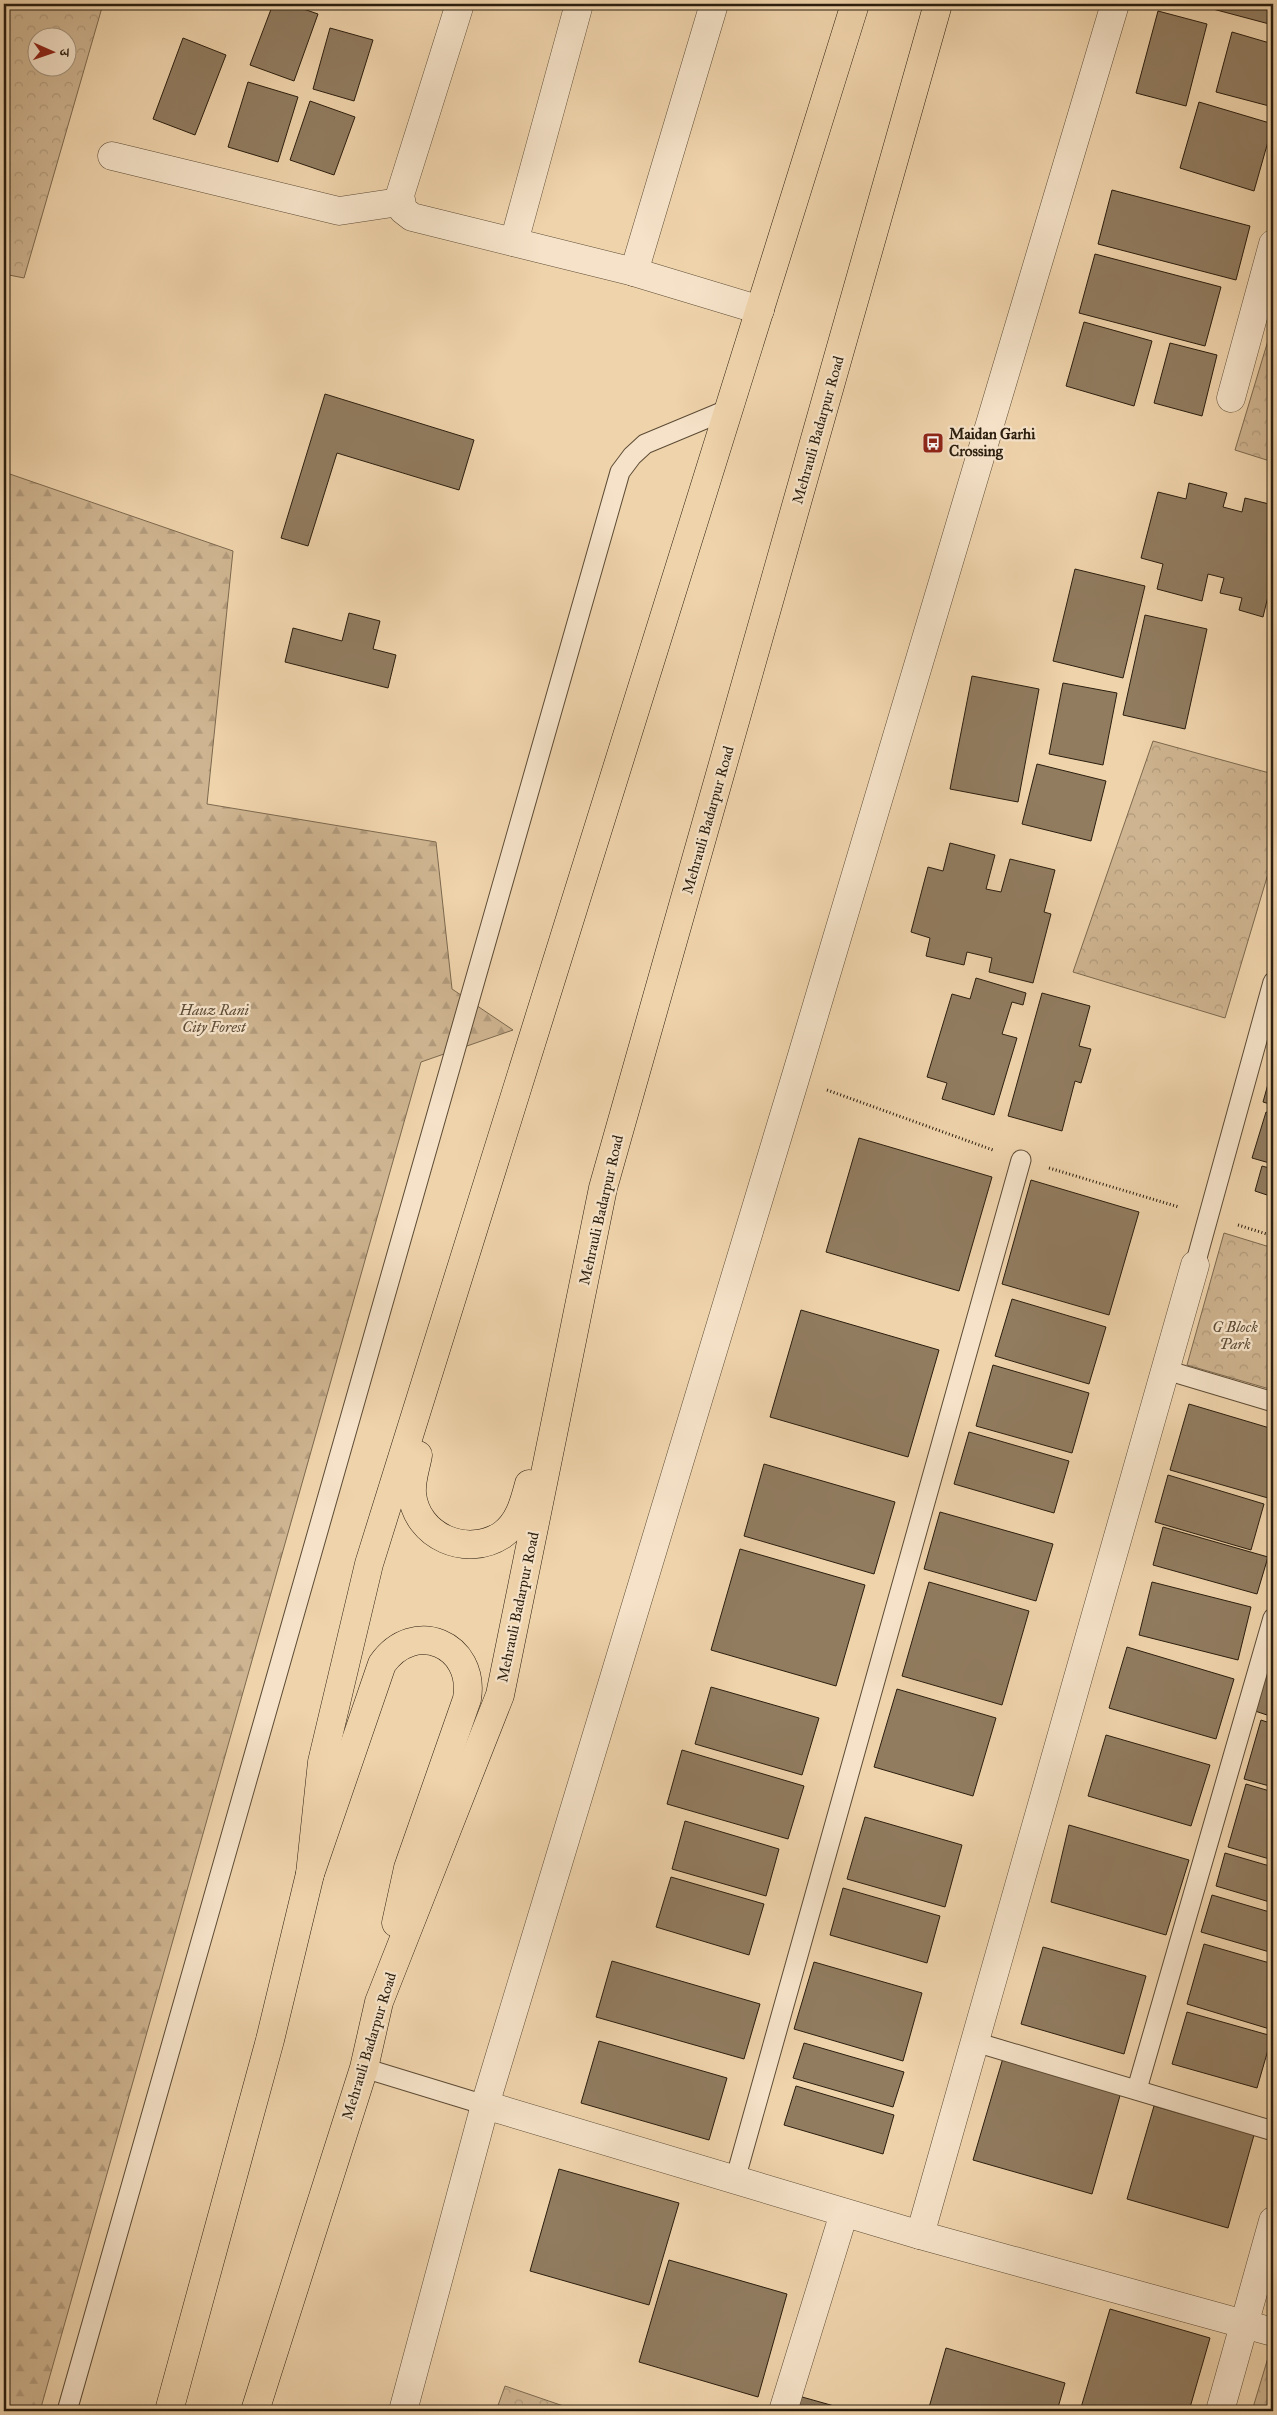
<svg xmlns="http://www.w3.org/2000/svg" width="1277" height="2415" viewBox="0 0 1277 2415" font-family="'IM FELL Great Primer','Noto Serif Devanagari',serif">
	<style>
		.forest { fill: url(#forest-firs); stroke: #7c694f }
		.park { fill: url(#park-crowns); stroke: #7c694f; fill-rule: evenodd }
		.building { fill: #917c60; stroke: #2b1e0e }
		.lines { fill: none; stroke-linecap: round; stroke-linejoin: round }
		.service-casing { stroke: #5c4b35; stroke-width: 21 }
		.minor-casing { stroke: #5c4b35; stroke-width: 29 }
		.primary-casing { stroke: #2b1e0e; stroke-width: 29 }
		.path { stroke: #2b1e0e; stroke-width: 3; stroke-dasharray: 1 2.5; stroke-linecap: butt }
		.service { stroke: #f5e2c8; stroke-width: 19 }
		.minor { stroke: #f5e2c8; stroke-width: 28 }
		.primary { stroke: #efd3ab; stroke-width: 28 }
		.labels { text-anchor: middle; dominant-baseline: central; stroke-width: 4.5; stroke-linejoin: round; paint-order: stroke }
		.street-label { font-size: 15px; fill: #2b1e0e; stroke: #f5e2c8 }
		.poi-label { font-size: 15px; font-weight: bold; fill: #2b1e0e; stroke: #f5e2c8; text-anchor: start }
		.park-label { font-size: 15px; font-style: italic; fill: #5c4b35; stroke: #f5e2c8 }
	</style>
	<defs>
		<pattern id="forest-firs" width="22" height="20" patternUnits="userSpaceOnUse" patternTransform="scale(1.25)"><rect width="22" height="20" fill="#ceb490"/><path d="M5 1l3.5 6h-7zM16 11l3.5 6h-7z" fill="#b19a7b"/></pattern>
		<pattern id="park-crowns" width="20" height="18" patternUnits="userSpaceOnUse" patternTransform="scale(1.25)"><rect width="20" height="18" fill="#ceb490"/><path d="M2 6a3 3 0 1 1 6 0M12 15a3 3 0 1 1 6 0" fill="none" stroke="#b19a7b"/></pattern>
	</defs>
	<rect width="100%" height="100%" fill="#efd3ab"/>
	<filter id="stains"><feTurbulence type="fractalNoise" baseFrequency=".004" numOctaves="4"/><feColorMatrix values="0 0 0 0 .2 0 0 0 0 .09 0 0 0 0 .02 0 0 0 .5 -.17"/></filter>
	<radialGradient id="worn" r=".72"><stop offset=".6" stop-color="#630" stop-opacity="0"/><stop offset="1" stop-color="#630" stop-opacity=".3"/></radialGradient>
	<!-- forest -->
	<polygon class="forest" points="4,472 233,551 207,804 436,842 452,989 513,1030 421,1062 40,2411 4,2411"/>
	<!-- park -->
	<g class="park">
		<path d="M 4,4 L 103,4 L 24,278 L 4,274 ZM 38,38 L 68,38 L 68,68 L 38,68 Z"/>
		<polygon points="1273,324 1273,462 1235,450"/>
		<polygon points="1153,741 1273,774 1273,857 1225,1018 1073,972"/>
		<polygon points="1224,1233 1273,1248 1273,1390 1187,1365"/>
		<polygon points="1273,2341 1273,2411 1252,2411"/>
		<polygon points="505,2386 578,2411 496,2411"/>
	</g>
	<!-- building -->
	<g class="building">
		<polygon points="273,4 289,4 318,14 294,81 250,65"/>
		<polygon points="1194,4 1273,4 1273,25"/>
		<polygon points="1158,11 1207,24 1186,106 1136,93"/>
		<polygon points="330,28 373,40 354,101 313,89"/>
		<polygon points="1232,32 1273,44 1273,107 1216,92"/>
		<polygon points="183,38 226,55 195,135 153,119"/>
		<polygon points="248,82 298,97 278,162 228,147"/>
		<polygon points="310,101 355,117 334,175 290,160"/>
		<polygon points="1199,102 1273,124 1254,191 1180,168"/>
		<polygon points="1112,190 1250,226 1236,280 1098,244"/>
		<polygon points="1095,254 1221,287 1205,346 1079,313"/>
		<polygon points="1084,322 1152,341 1134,406 1066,386"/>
		<polygon points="1170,343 1217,355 1202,416 1154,403"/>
		<polygon points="325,394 474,440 459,490 337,453 308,546 281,538"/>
		<polygon points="1189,483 1227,493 1223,507 1242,512 1245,498 1273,505 1273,589 1270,588 1263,617 1239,610 1242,598 1220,593 1224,578 1208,574 1202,601 1157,589 1163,564 1141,558 1158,492 1186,499"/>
		<polygon points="1075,569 1145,586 1123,678 1053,661"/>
		<polygon points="349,613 380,621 373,649 396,655 388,688 285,662 293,628 342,641"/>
		<polygon points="1145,615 1207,629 1185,729 1123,715"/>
		<polygon points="972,676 1039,689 1018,802 950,789"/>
		<polygon points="1063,683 1117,693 1103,765 1049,754"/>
		<polygon points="1037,764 1106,781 1091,841 1022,824"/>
		<polygon points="950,843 995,855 986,889 1001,892 1010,859 1055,870 1044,912 1051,914 1033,983 989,972 992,958 967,952 964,965 926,956 930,938 911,932 928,867 943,871"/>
		<polygon points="976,978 1026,993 1023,1005 1012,1002 1002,1034 1017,1038 994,1115 942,1099 947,1083 927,1077 952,994 970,999"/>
		<polygon points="1042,993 1090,1006 1079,1046 1091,1049 1081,1083 1075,1081 1062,1131 1008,1116"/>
		<polygon points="1273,1066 1273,1105 1263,1102"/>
		<polygon points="1266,1112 1273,1114 1273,1164 1252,1158"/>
		<polygon points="859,1138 992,1177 959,1291 826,1252"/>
		<polygon points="1262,1166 1273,1169 1273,1197 1255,1191"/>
		<polygon points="1031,1180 1139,1212 1109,1315 1002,1284"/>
		<polygon points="1012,1299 1106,1327 1089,1384 995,1356"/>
		<polygon points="801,1310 939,1350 908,1457 770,1417"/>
		<polygon points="993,1365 1089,1393 1072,1453 976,1426"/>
		<polygon points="1189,1404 1273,1429 1273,1479 1268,1498 1170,1470"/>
		<polygon points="969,1432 1069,1461 1054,1513 954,1484"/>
		<polygon points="764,1464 895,1502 874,1574 744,1536"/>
		<polygon points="1168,1475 1264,1504 1251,1550 1155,1522"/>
		<polygon points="940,1512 1053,1544 1036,1601 924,1569"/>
		<polygon points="1163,1527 1268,1557 1257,1594 1153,1565"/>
		<polygon points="740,1549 865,1585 836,1686 711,1650"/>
		<polygon points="929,1582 1029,1611 1002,1705 902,1676"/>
		<polygon points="1152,1582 1251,1607 1238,1660 1139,1635"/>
		<polygon points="1127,1647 1234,1679 1216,1739 1109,1708"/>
		<polygon points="1273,1649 1273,1717 1255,1711"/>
		<polygon points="711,1687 819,1718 802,1775 695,1744"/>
		<polygon points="897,1689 996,1718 973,1796 874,1767"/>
		<polygon points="1261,1720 1273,1724 1273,1787 1244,1779"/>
		<polygon points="1106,1735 1210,1765 1191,1826 1088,1796"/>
		<polygon points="682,1750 804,1786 788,1839 667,1804"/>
		<polygon points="1246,1784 1273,1792 1273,1860 1228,1847"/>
		<polygon points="865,1817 962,1845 945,1907 847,1879"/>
		<polygon points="685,1821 779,1849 766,1896 672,1869"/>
		<polygon points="1069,1825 1189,1860 1166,1935 1051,1902"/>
		<polygon points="1225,1853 1273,1867 1273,1903 1216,1886"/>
		<polygon points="671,1877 764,1904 749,1955 656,1927"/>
		<polygon points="843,1888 940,1916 927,1963 830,1935"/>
		<polygon points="1212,1895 1273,1913 1273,1953 1201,1932"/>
		<polygon points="1204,1944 1273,1964 1273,2030 1187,2004"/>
		<polygon points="1043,1947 1146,1976 1124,2054 1021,2024"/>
		<polygon points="612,1961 760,2004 744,2059 596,2017"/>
		<polygon points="814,1962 922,1993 903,2061 794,2029"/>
		<polygon points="1187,2012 1272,2036 1257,2088 1172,2064"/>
		<polygon points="599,2041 727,2078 709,2140 581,2103"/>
		<polygon points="804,2043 904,2072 893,2107 793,2078"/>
		<polygon points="1003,2058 1121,2092 1092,2194 973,2160"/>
		<polygon points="796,2086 894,2115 883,2154 784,2125"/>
		<polygon points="1154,2106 1254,2135 1228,2228 1127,2199"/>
		<polygon points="559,2169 679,2203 649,2305 530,2271"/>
		<polygon points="669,2260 787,2294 758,2397 639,2362"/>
		<polygon points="1110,2309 1210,2338 1189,2411 1080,2411"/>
		<polygon points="946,2348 1065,2383 1057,2411 928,2411"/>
		<polygon points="795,2395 852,2411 790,2411"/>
	</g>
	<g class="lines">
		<!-- service casing -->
		<g class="service-casing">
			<g id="service">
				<polyline points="1195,1265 1273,982"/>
				<polyline points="1166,1370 1273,1402"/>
				<polyline points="975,2042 1273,2131"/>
				<polyline points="364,2068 485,2105"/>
				<polyline points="1137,2089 1273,1618"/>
				<polyline points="735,2180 1021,1160"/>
				<polyline points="67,2411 620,472 632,456 645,444 729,409"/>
			</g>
		</g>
		<!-- minor casing -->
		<g class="minor-casing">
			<g id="minor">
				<polyline points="460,4 400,195 403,210 412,217 634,272 760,310"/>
				<polyline points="112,156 339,211 399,202"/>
				<polyline points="514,242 579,4"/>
				<polyline points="634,272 714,4"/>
				<polyline points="1231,398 1273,244"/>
				<polyline points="485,2105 920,2235 1273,2332"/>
				<polyline points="920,2235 1195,1265"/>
				<polyline points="403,2411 485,2105 795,1079 1115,4"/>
				<polyline points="783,2411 844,2213"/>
				<polyline points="1220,2411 1273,2221"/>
			</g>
		</g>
		<!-- primary casing -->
		<g class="primary-casing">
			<g id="primary">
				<path d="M 418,1455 C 416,1467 411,1480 412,1493 C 416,1537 467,1558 502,1535 C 519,1523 524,1503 529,1484"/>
				<polyline points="310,1874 322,1762 369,1564 855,4"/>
				<path d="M 169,2411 L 270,2040 L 310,1874 L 382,1664 C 414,1618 476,1644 467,1699 L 408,1868 L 396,1923"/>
				<polyline points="255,2411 364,2068 379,2002 500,1695 603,1188 938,4"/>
			</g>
		</g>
		<!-- path -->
		<g class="path">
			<polyline points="827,1090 993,1150"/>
			<polyline points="1049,1168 1179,1207"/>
			<polyline points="1238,1225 1273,1236"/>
		</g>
		<!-- service -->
		<use href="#service" class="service"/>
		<!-- minor -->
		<use href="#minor" class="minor"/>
		<!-- primary -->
		<use href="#primary" class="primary"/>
	</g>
	<!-- icons -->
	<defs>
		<g id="bus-square" transform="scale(1.125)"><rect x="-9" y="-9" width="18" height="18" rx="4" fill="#8f2418" stroke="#f5e2c8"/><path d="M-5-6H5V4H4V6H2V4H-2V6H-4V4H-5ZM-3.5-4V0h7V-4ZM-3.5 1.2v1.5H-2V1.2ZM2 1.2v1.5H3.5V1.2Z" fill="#fff"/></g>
	</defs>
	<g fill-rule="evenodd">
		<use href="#bus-square" x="933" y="443"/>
	</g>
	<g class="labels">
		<!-- street labels -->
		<g class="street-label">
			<text transform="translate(818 430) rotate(-74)">Mehrauli Badarpur Road</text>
			<text transform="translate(708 820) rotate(-74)">Mehrauli Badarpur Road</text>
			<text transform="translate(601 1210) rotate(-77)">Mehrauli Badarpur Road</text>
			<text transform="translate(518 1607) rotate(-78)">Mehrauli Badarpur Road</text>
			<text transform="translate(369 2046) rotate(-73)">Mehrauli Badarpur Road</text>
		</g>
		<!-- poi labels -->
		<g class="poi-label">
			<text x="949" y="434">Maidan Garhi<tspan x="949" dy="17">Crossing</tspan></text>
		</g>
		<!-- park labels -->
		<g class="park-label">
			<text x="214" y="1010">Hauz Rani<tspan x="214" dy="17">City Forest</tspan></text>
			<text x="1235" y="1327">G Block<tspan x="1235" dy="17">Park</tspan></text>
		</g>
	</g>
	<!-- margin -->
	<rect width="1277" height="2415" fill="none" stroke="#efd3ab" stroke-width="20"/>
	<rect x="5" y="5" width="1267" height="2405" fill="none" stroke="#2b1e0e" stroke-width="2.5"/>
	<rect x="10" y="10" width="1257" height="2395" fill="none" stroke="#2b1e0e"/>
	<!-- north arrow -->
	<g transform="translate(52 52) rotate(92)"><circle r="24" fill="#f5e2c8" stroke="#a4947e"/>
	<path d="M0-4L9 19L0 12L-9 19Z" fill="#8f2418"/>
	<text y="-8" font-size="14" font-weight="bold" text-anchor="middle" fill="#2b1e0e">उ</text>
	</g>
	<rect width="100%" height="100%" filter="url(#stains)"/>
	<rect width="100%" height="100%" fill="url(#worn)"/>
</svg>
